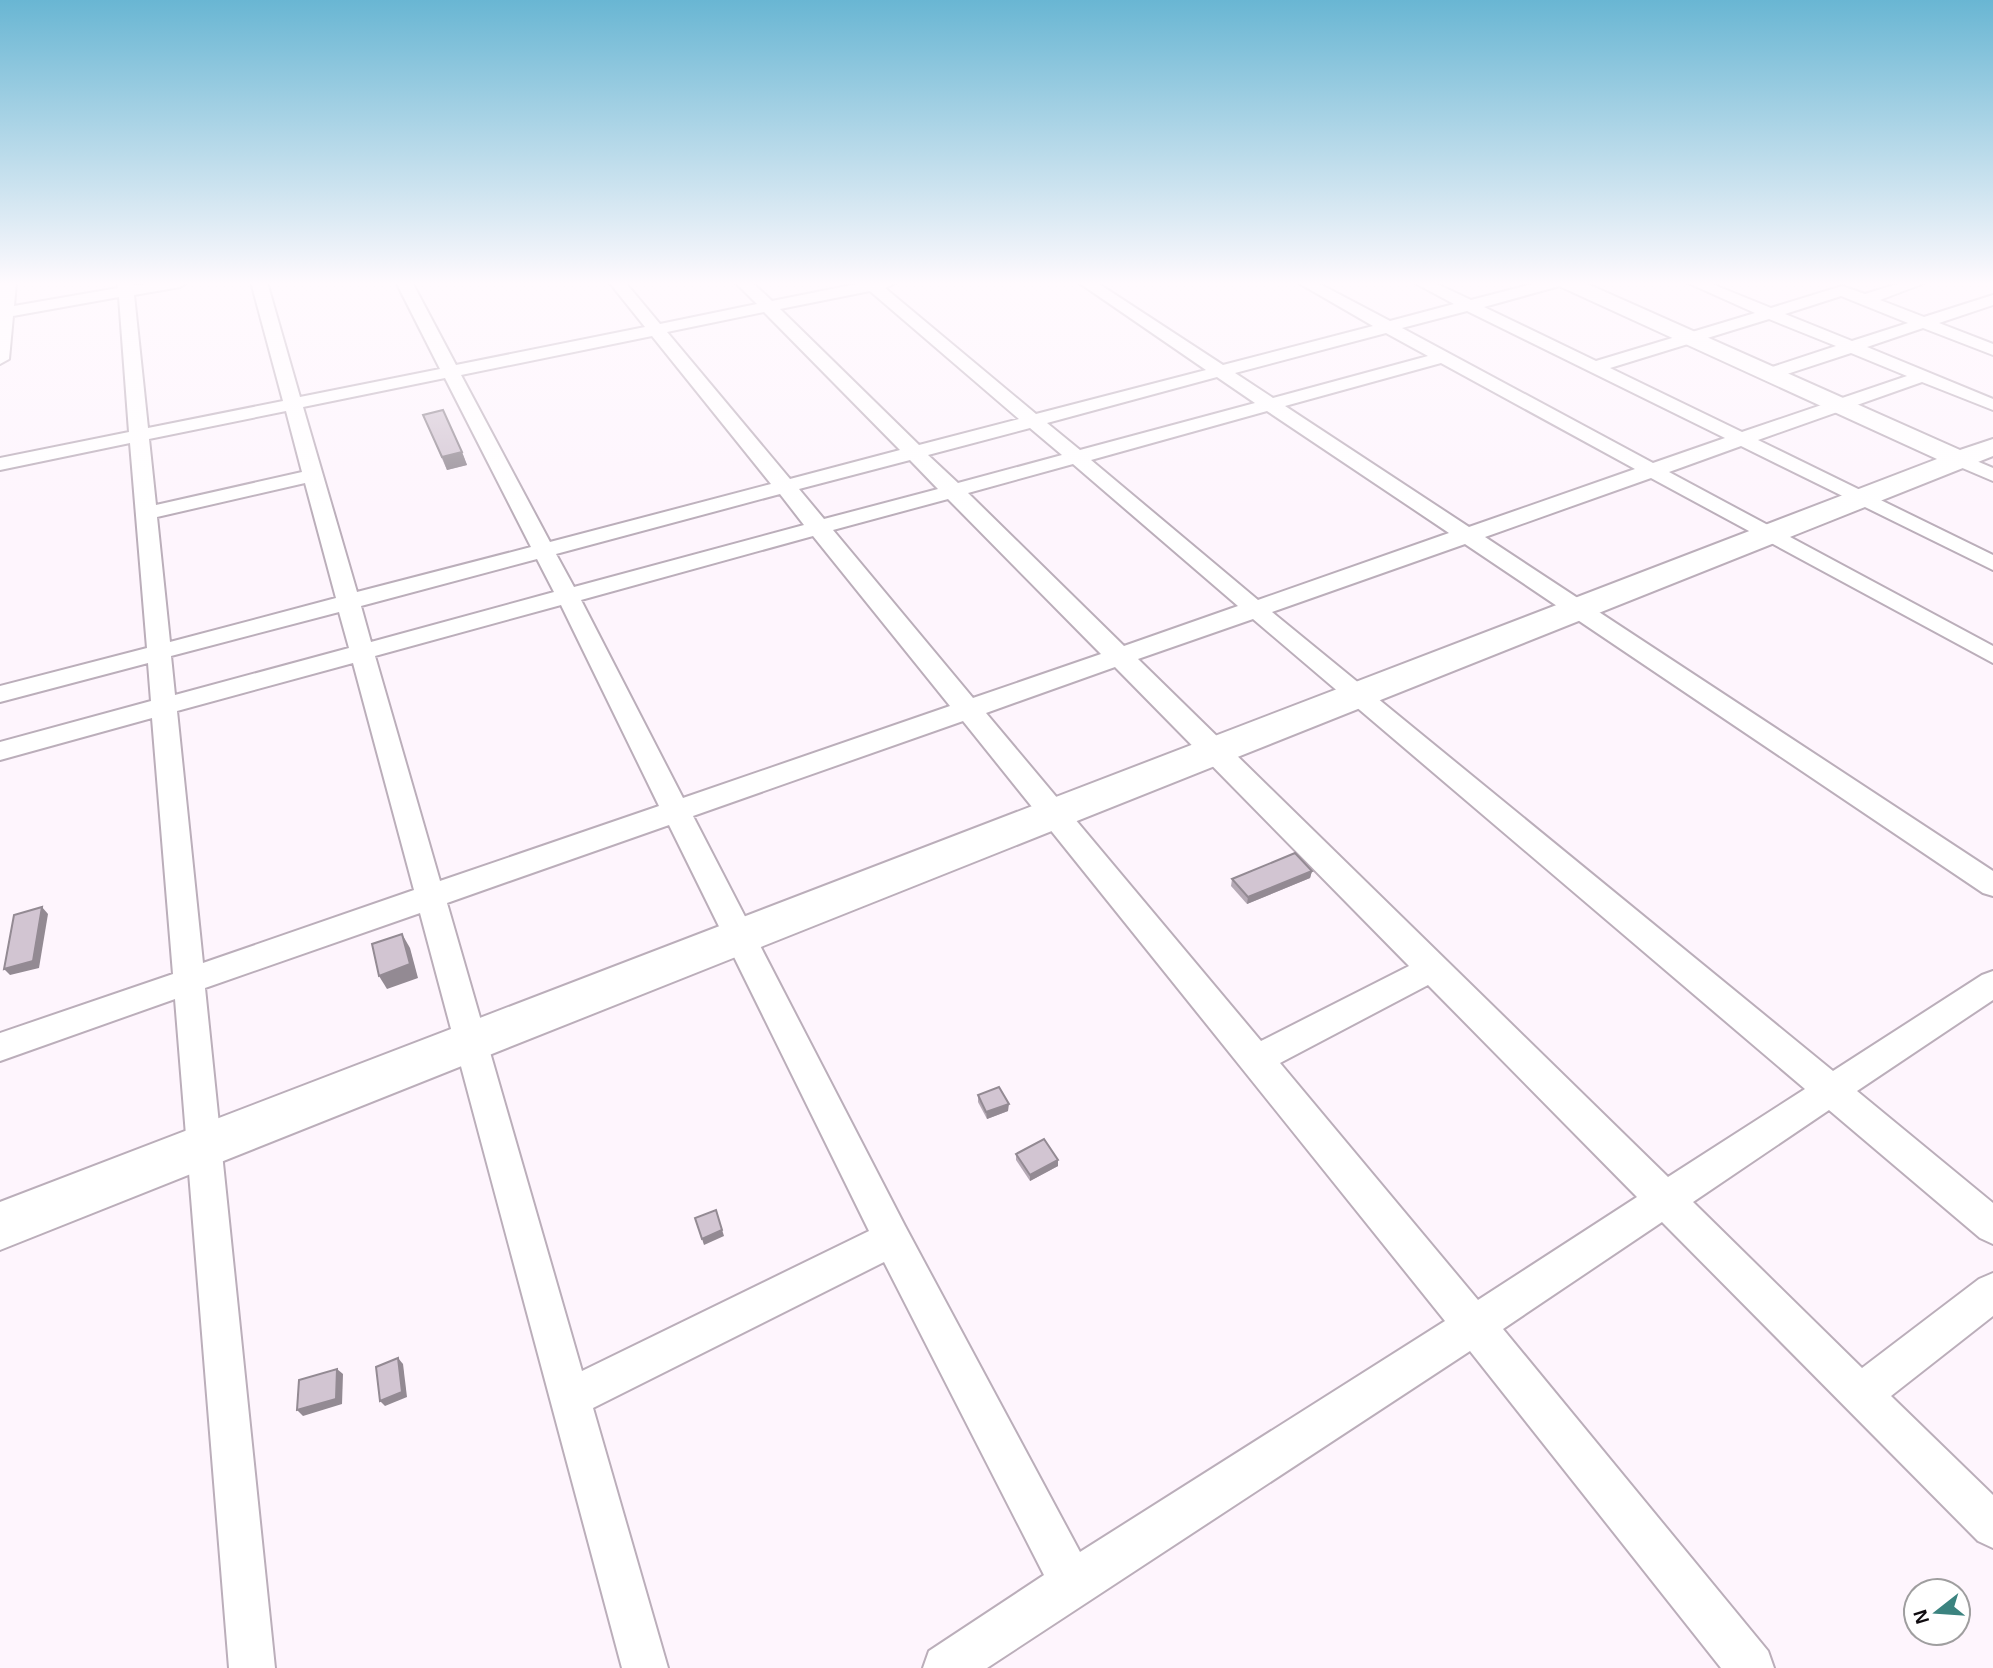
<svg xmlns="http://www.w3.org/2000/svg" width="1993" height="1668" viewBox="0 0 1993 1668" font-family="Helvetica,sans-serif">
	<style>
		.lines { fill: none; stroke-linecap: round; stroke-linejoin: round }
		.street-casing { stroke: #bbaeba; stroke-width: 4 }
		.secondary-casing { stroke: #bbaeba; stroke-width: 4 }
		.street { fill: #fff; fill-rule: evenodd }
		.secondary { fill: #fff; fill-rule: evenodd }
		.wall { fill: #b5a9b5 }
		.shaded-wall { fill: #938a93 }
		.building { fill: #d2c5d2; stroke: #938a93; stroke-width: 2 }
	</style>
	<rect width="100%" height="100%" fill="#fef5fd"/>
	<g class="lines">
		<!-- street casing -->
		<g class="street-casing">
			<g id="street">
				<path d="M 0,282 L 16,282 L 14,306 L 118,288 L 117,282 L 133,282 L 133,285 L 188,282 L 180,287 L 134,295 L 148,428 L 283,401 L 251,282 L 267,282 L 300,397 L 440,369 L 396,282 L 412,282 L 456,365 L 645,327 L 609,282 L 625,282 L 660,324 L 757,304 L 735,282 L 752,282 L 772,301 L 867,282 L 898,282 L 885,288 L 1036,414 L 1206,370 L 1078,282 L 1096,282 L 1223,365 L 1373,326 L 1297,282 L 1316,282 L 1390,321 L 1454,304 L 1413,282 L 1433,282 L 1471,300 L 1540,282 L 1566,282 L 1563,285 L 1484,307 L 1596,361 L 1755,313 L 1686,282 L 1707,282 L 1771,308 L 1842,286 L 1865,294 L 1904,282 L 1927,282 L 1880,300 L 1924,317 L 1993,295 L 1993,305 L 1939,323 L 1993,344 L 1993,355 L 1923,328 L 1867,347 L 1993,399 L 1993,410 L 1922,382 L 1758,440 L 1993,555 L 1993,570 L 1741,446 L 1669,472 L 1993,646 L 1993,663 L 1651,478 L 1485,537 L 1993,871 L 1993,896 L 1983,893 L 1465,544 L 1272,612 L 1833,1071 L 1982,975 L 1993,971 L 1993,1000 L 1857,1091 L 1993,1203 L 1993,1244 L 1980,1238 L 1829,1110 L 1693,1202 L 1862,1368 L 1979,1279 L 1993,1273 L 1993,1316 L 1891,1396 L 1993,1495 L 1993,1548 L 1978,1541 L 1662,1222 L 1503,1329 L 1768,1651 L 1774,1668 L 1721,1668 L 1470,1351 L 987,1668 L 923,1668 L 929,1651 L 1044,1575 L 884,1262 L 593,1408 L 668,1668 L 622,1668 L 420,913 L 205,988 L 275,1668 L 229,1668 L 175,999 L 0,1061 L 0,1033 L 173,974 L 152,718 L 0,760 L 0,742 L 151,701 L 148,663 L 0,702 L 0,686 L 147,648 L 130,443 L 0,470 L 0,458 L 129,432 L 119,297 L 13,316 L 9,359 L 0,364 ZM 870,291 L 1019,419 L 919,445 L 780,309 ZM 1841,296 L 1908,323 L 1852,341 L 1785,314 ZM 1467,311 L 1725,438 L 1653,463 L 1402,328 ZM 764,312 L 900,450 L 790,479 L 667,332 ZM 1769,319 L 1836,346 L 1763,370 L 1760,374 L 1763,378 L 1775,378 L 1851,353 L 1907,376 L 1742,432 L 1610,368 ZM 1386,333 L 1428,356 L 1273,398 L 1235,373 ZM 652,336 L 771,484 L 550,542 L 461,375 ZM 1441,363 L 1635,469 L 1469,527 L 1285,406 ZM 1217,377 L 1255,403 L 1080,450 L 1047,423 ZM 445,378 L 531,547 L 357,592 L 303,407 ZM 286,411 L 302,472 L 156,505 L 149,439 ZM 1267,411 L 1449,533 L 1258,600 L 1091,460 ZM 1030,428 L 1062,455 L 958,483 L 928,455 ZM 910,460 L 938,489 L 824,519 L 799,489 ZM 1073,464 L 1238,606 L 1124,646 L 968,493 ZM 305,483 L 336,598 L 170,642 L 157,517 ZM 780,494 L 804,525 L 574,587 L 556,554 ZM 948,499 L 1101,654 L 973,698 L 833,530 ZM 813,536 L 950,706 L 683,798 L 581,600 ZM 537,559 L 554,592 L 371,642 L 361,606 ZM 561,605 L 659,806 L 440,881 L 375,656 ZM 339,612 L 349,648 L 175,695 L 171,656 ZM 1253,619 L 1805,1089 L 1668,1177 L 1138,659 ZM 353,663 L 414,890 L 203,963 L 177,711 ZM 1115,667 L 1409,966 L 1261,1041 L 986,713 ZM 963,721 L 1445,1321 L 1080,1552 L 905,1226 L 693,816 ZM 669,825 L 869,1231 L 582,1371 L 447,903 ZM 1428,985 L 1637,1197 L 1478,1300 L 1280,1063 Z"/>
				<polygon points="1960,454 1993,468 1993,481 1953,464 1950,460"/>
			</g>
		</g>
		<!-- secondary casing -->
		<g class="secondary-casing">
			<polygon id="secondary" points="1555,282 1583,282 1960,450 1993,439 1993,456 0,1250 0,1202 1937,459 1559,286"/>
		</g>
		<!-- street -->
		<use href="#street" class="street"/>
		<!-- secondary -->
		<use href="#secondary" class="secondary"/>
	</g>
	<!-- wall -->
	<g class="wall">
		<polygon points="423,415 462,452 467,465 447,470"/>
		<polygon points="1312,871 1310,878 1247,904 1231,886 1232,879"/>
		<polygon points="978,1095 1008,1111 987,1119 978,1102"/>
		<polygon points="1016,1154 1058,1160 1058,1166 1030,1181 1016,1160"/>
	</g>
	<!-- shaded-wall -->
	<g class="shaded-wall">
		<polygon points="462,452 467,465 447,470 442,457"/>
		<polygon points="1312,871 1310,878 1247,904 1248,897"/>
		<polygon points="42,907 48,914 39,968 10,975 4,969"/>
		<polygon points="402,934 410,948 418,978 387,989 379,976"/>
		<polygon points="1009,1104 1008,1111 987,1119 986,1112"/>
		<polygon points="1058,1160 1058,1166 1030,1181 1030,1175"/>
		<polygon points="716,1210 724,1236 704,1245 702,1239"/>
		<polygon points="398,1358 403,1364 407,1397 385,1406 380,1401"/>
		<polygon points="337,1369 343,1374 342,1404 303,1416 297,1410"/>
	</g>
	<!-- building -->
	<g class="building">
		<polygon points="443,410 462,452 442,457 423,415"/>
		<polygon points="1295,853 1312,871 1248,897 1232,879"/>
		<polygon points="42,907 33,961 4,969 14,915"/>
		<polygon points="402,934 410,964 379,976 372,944"/>
		<polygon points="999,1087 1009,1104 986,1112 978,1095"/>
		<polygon points="1044,1139 1058,1160 1030,1175 1016,1154"/>
		<polygon points="716,1210 722,1230 702,1239 695,1218"/>
		<polygon points="398,1358 402,1392 380,1401 376,1367"/>
		<polygon points="337,1369 336,1399 297,1410 299,1380"/>
	</g>
	<!-- sky -->
	<linearGradient id="sky" x2="0" y2="1"><stop stop-color="#69b6d3"/><stop offset="0.55" stop-color="#fffafe"/><stop offset="1" stop-color="#fffafe" stop-opacity="0"/></linearGradient>
	<rect width="1993" height="515" fill="url(#sky)"/>
	<!-- north arrow -->
	<g transform="translate(1937 1612) rotate(253)"><circle r="33" fill="#ffffff" stroke="#9f9e9f" stroke-width="2"/>
	<path d="M0-5L12 26L0 18L-12 26Z" fill="#3b837f"/>
	<text y="-10" font-size="19" font-weight="bold" text-anchor="middle" fill="#100c10">N</text>
	</g>
</svg>
